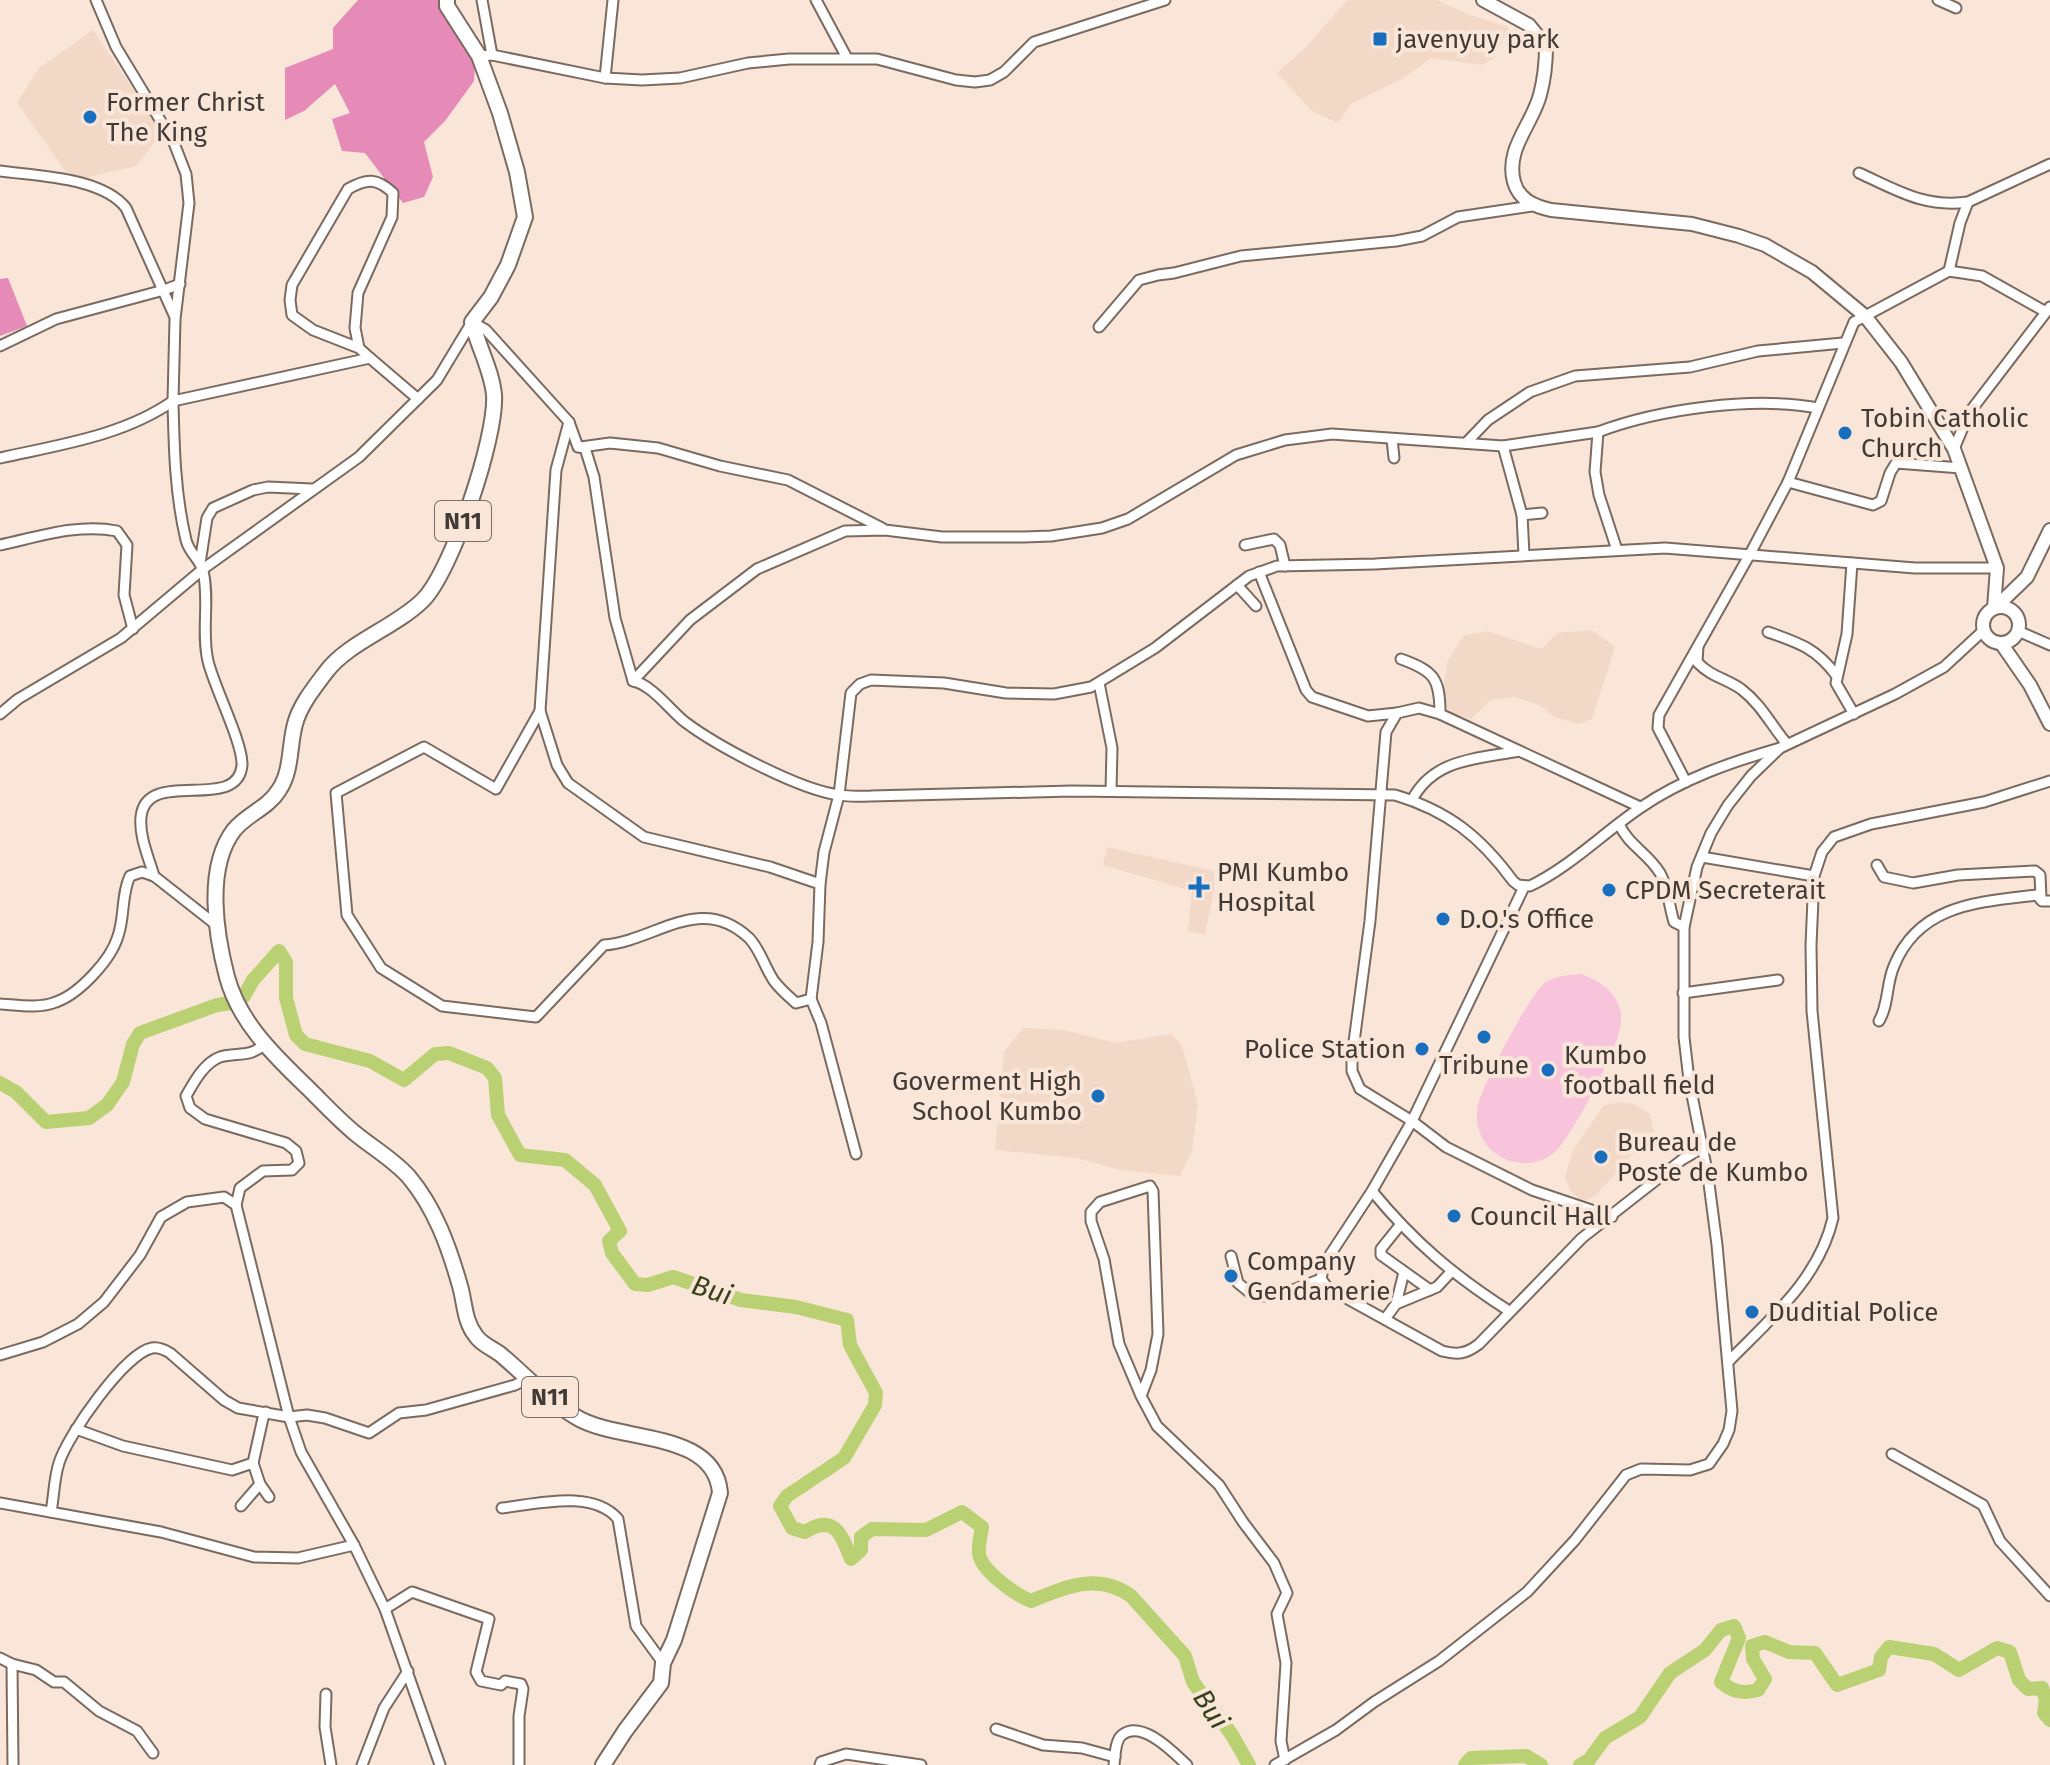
<svg xmlns="http://www.w3.org/2000/svg" width="2050" height="1765" viewBox="0 0 2050 1765" font-family="'Fira Sans',sans-serif">
	<style>
		.built { fill: #f2d8c7 }
		.green { fill: #f8c4dc }
		.forest { fill: #e68ab8 }
		.lines { fill: none; stroke-linecap: round; stroke-linejoin: round }
		.river { stroke: #b9d172; stroke-width: 14 }
		.minor-casing { stroke: #7b6a5f; stroke-width: 13 }
		.major-casing { stroke: #7b6a5f; stroke-width: 16 }
		.highway-casing { stroke: #7b6a5f; stroke-width: 18 }
		.minor { stroke: #fff; stroke-width: 9 }
		.major { stroke: #fff; stroke-width: 12 }
		.highway { stroke: #fff; stroke-width: 14 }
		.poi-dot { fill: #196fbd; stroke: #fae6d9; stroke-width: 3 }
		.labels { text-anchor: middle; dominant-baseline: central; stroke-width: 8; stroke-linejoin: round; paint-order: stroke }
		.shield { fill: #fae6d9; stroke: #796e66; stroke-width: 2 }
		.shield-label { font-size: 24px; font-weight: bold; fill: #423a35 }
		.poi-label { font-size: 26px; fill: #423a35; stroke: #fae6d9; text-anchor: start }
		.water-label { font-size: 28px; font-style: italic; fill: #38421a; stroke: #fae6d9 }
	</style>
	<rect width="100%" height="100%" fill="#fae6d9"/>
	<!-- built -->
	<g class="built">
		<polygon points="1347,0 1437,0 1470,15 1509,27 1494,58 1482,65 1432,58 1402,79 1351,104 1338,123 1313,112 1277,73 1308,45"/>
		<polygon points="93,30 162,132 136,166 84,178 66,172 17,103 38,69"/>
		<polygon points="1592,630 1615,647 1592,719 1578,724 1555,717 1540,705 1514,697 1491,700 1471,719 1451,713 1444,706 1443,687 1448,660 1463,636 1487,631 1542,649 1557,633"/>
		<polygon points="1107,847 1214,871 1214,891 1205,934 1188,932 1192,891 1103,865"/>
		<polygon points="1023,1028 1064,1030 1116,1043 1171,1034 1181,1044 1185,1056 1198,1105 1192,1151 1180,1176 1120,1170 1077,1158 995,1150 1004,1052"/>
		<polygon points="1620,1102 1634,1104 1650,1114 1654,1131 1595,1196 1583,1201 1571,1192 1565,1177 1573,1150 1604,1105"/>
	</g>
	<!-- green -->
	<path class="green" d="M 1581,974 C 1599,981 1614,989 1620,1009 C 1622,1016 1621,1026 1619,1033 C 1614,1055 1572,1136 1556,1151 C 1537,1170 1502,1166 1486,1144 C 1479,1135 1476,1122 1477,1110 C 1479,1090 1530,993 1546,982 C 1557,975 1569,975 1581,974 Z"/>
	<!-- forest -->
	<g class="forest">
		<polygon points="358,0 441,0 450,24 475,66 474,81 445,121 424,142 433,177 424,197 403,203 365,153 342,151 332,119 350,113 335,84 304,111 285,120 285,68 333,49 333,28"/>
		<polygon points="8,278 27,326 0,336 0,279"/>
	</g>
	<g class="lines">
		<!-- river -->
		<g class="river">
			<path d="M 0,1083 L 16,1092 L 46,1122 L 89,1118 L 107,1105 L 123,1082 L 133,1044 L 140,1033 L 217,1005 L 232,1003 L 244,996 L 253,980 L 279,951 L 286,962 L 286,998 L 296,1035 L 305,1044 L 370,1061 L 404,1080 L 435,1054 L 449,1053 L 487,1068 L 495,1078 L 498,1115 L 520,1155 L 565,1160 L 595,1185 L 620,1231 L 609,1241 L 612,1253 L 635,1284 L 648,1285 L 673,1277 L 741,1300 L 796,1307 L 847,1320 L 850,1345 L 876,1393 L 875,1405 L 844,1458 L 787,1496 L 780,1506 L 792,1528 L 805,1532 C 834,1513 842,1535 851,1559 L 861,1550 L 861,1537 L 872,1529 L 926,1530 L 962,1512 L 982,1527 C 981,1535 978,1545 979,1553 C 980,1570 1016,1595 1031,1601 C 1065,1587 1098,1572 1131,1596 L 1185,1656 L 1193,1682 L 1232,1735 L 1249,1765"/>
			<polyline points="1465,1765 1471,1758 1526,1756 1541,1765"/>
			<path d="M 1580,1765 L 1589,1760 L 1605,1738 L 1640,1717 L 1670,1673 L 1705,1650 L 1721,1630 L 1734,1626 L 1739,1638 L 1721,1682 C 1733,1692 1742,1694 1758,1690 L 1765,1679 L 1753,1659 L 1752,1646 L 1765,1642 L 1789,1652 L 1815,1653 L 1837,1685 L 1879,1670 L 1881,1657 L 1889,1647 L 1934,1654 L 1959,1670 L 1997,1648 L 2010,1652 L 2019,1680 L 2028,1689 L 2042,1688 L 2046,1700 L 2044,1713 L 2050,1720"/>
		</g>
		<!-- minor casing -->
		<g class="minor-casing">
			<g id="minor">
				<polyline points="96,0 116,47 174,143 186,174 189,203 175,319 173,401 370,358 418,399"/>
				<polyline points="482,0 492,55"/>
				<polyline points="816,0 847,58"/>
				<polyline points="1938,0 1956,8"/>
				<polyline points="479,56 492,55 605,78 642,80 680,78 748,63 789,59 877,59 956,80 975,82 990,80 1004,72 1034,42 1165,0"/>
				<polyline points="605,78 613,0"/>
				<path d="M 0,171 C 36,176 102,177 126,208 L 174,315"/>
				<path d="M 1859,173 C 1897,190 1924,208 1968,202 L 2050,164"/>
				<polyline points="1949,271 1960,223 1968,202"/>
				<polyline points="1099,327 1139,280 1158,275 1174,273 1241,256 1396,241 1422,236 1458,217 1532,206"/>
				<polyline points="0,346 56,319 164,290 180,284"/>
				<path d="M 359,348 L 355,328 L 358,293 L 392,217 L 393,193 C 377,178 367,178 348,189 L 292,285 L 290,300 L 292,315 L 313,330 L 359,348 L 370,358"/>
				<path d="M 569,422 L 556,470 L 540,711 L 496,789 L 424,747 L 336,793 L 347,915 L 381,968 L 442,1006 L 536,1017 L 604,945 C 656,941 700,892 749,938 C 760,949 765,968 774,981 C 780,989 788,996 796,1003 L 811,999 L 818,942 L 820,884 L 824,852 L 839,795 L 851,693 L 860,684 L 871,680 L 944,683 L 1006,693 L 1054,694 L 1091,687 L 1155,648 L 1249,576 L 1277,566 L 1375,564 L 1665,548 L 1915,568 L 1997,568"/>
				<polyline points="1392,439 1394,458"/>
				<polyline points="1466,443 1488,420 1530,392 1575,376 1690,367 1758,351 1843,343"/>
				<polyline points="1503,446 1522,515"/>
				<polyline points="581,447 610,443 658,448 720,466 788,480 882,528"/>
				<polyline points="1954,449 1969,413 2050,307"/>
				<path d="M 0,458 C 58,445 123,436 173,401"/>
				<polyline points="1788,482 1873,505 1881,501 1890,473 1896,463 1961,468"/>
				<path d="M 0,545 C 38,537 78,523 117,531 L 127,545 L 124,595 L 133,629"/>
				<polyline points="1245,545 1274,539 1280,545 1285,566"/>
				<path d="M 1617,550 L 1599,495 L 1595,472 L 1598,432 C 1659,409 1753,396 1818,408"/>
				<polyline points="1524,555 1522,515 1542,513"/>
				<polyline points="200,563 207,518 213,508 253,490 268,487 312,489"/>
				<polyline points="1852,563 1847,634 1836,683 1854,714"/>
				<polyline points="1259,572 1306,690 1312,697 1368,716 1397,713"/>
				<polyline points="1237,585 1256,606"/>
				<polyline points="2018,631 2050,645"/>
				<path d="M 1768,632 C 1799,643 1816,648 1836,675"/>
				<path d="M 1698,646 L 1697,662 C 1711,677 1725,678 1741,689 C 1761,704 1771,725 1787,744"/>
				<path d="M 1401,659 C 1434,671 1440,678 1440,714"/>
				<polyline points="633,681 690,620 757,569 845,531 885,530 942,537 1024,537 1051,536 1102,528 1128,519 1236,455 1285,440 1332,434 1503,446 1598,432"/>
				<polyline points="1099,683 1112,748 1111,791"/>
				<polyline points="540,711 557,765 568,783 644,837 770,867 820,884"/>
				<path d="M 0,714 L 18,699 L 121,638 L 203,569 L 359,457 L 437,380 L 472,322 L 486,330 L 569,422 L 578,447 L 585,448 L 594,477 L 615,618 L 633,681 C 651,684 670,710 685,722 C 717,746 801,791 840,795 C 850,797 860,796 871,796 L 1072,791 L 1395,795 C 1448,811 1480,836 1513,881 L 1518,885 L 1530,886 C 1570,867 1603,833 1640,808 C 1682,779 1731,762 1780,748"/>
				<polyline points="1686,782 1658,728 1659,715 1750,554 1788,482 1854,322 1949,271 1982,276 2046,312"/>
				<path d="M 1412,800 C 1434,758 1478,759 1519,751"/>
				<path d="M 1619,824 C 1629,846 1647,852 1660,873 C 1668,887 1669,906 1674,922 L 1684,927"/>
				<polyline points="1702,857 1814,876"/>
				<polyline points="1877,865 1884,877 1913,883 1958,875 2035,871 2040,875 2041,898"/>
				<path d="M 154,876 C 149,858 139,837 141,817 C 146,766 238,814 242,765 C 243,743 214,687 208,661 C 201,632 210,600 203,571 C 200,559 189,553 186,540 C 175,494 174,447 173,401"/>
				<path d="M 1524,887 L 1412,1121 L 1372,1191 L 1324,1264 L 1321,1279 L 1328,1288 L 1442,1351 C 1458,1355 1466,1354 1479,1344 L 1582,1238 L 1683,1159 L 1702,1148"/>
				<polyline points="1683,993 1778,980"/>
				<polyline points="811,999 821,1023 856,1154"/>
				<path d="M 0,1004 C 17,1005 39,1009 56,1002 C 79,994 111,960 118,936 C 125,916 121,895 130,876 L 142,872 L 154,876 L 215,924"/>
				<path d="M 1879,1021 C 1889,1004 1886,984 1894,966 C 1919,904 1979,902 2037,895 L 2042,901 L 2050,901"/>
				<path d="M 263,1045 C 250,1058 236,1052 220,1057 C 204,1063 194,1082 186,1096 L 190,1108 L 205,1119 L 286,1143 L 296,1151 L 299,1163 L 292,1170 L 263,1171 L 240,1188 L 236,1205 L 289,1417 L 301,1452 L 354,1545"/>
				<path d="M 1372,1191 C 1414,1242 1453,1275 1509,1311"/>
				<polyline points="1612,1217 1532,1190 1446,1147 1412,1121 1360,1089 1352,1071 1352,1057 1370,921 1386,732 1397,713 1419,708 1440,714 1640,807"/>
				<polyline points="1401,1224 1381,1249 1381,1255 1430,1290"/>
				<polyline points="1231,1256 1238,1283 1254,1296 1277,1296 1321,1279"/>
				<polyline points="1396,1304 1404,1272"/>
				<polyline points="1385,1319 1396,1304 1437,1287 1451,1272"/>
				<polyline points="0,1355 43,1342 78,1324 104,1302 140,1255 161,1217 187,1202 224,1197 236,1205"/>
				<path d="M 1728,1362 C 1770,1319 1819,1279 1833,1218 L 1812,1011 L 1811,945 L 1814,876 L 1822,852 L 1834,837 L 1871,824 L 1984,802 L 2050,781"/>
				<polyline points="1141,1396 1151,1370 1158,1334 1153,1191 1150,1186 1100,1202 1091,1212 1091,1221 1104,1259 1119,1344 1141,1396 1157,1426 1219,1485 1243,1522 1274,1563 1287,1593 1277,1614 1286,1663 1281,1741 1285,1760"/>
				<polyline points="76,1429 123,1446 232,1470 253,1463 263,1418 266,1412"/>
				<polyline points="1892,1454 1983,1505 2000,1541 2050,1596"/>
				<polyline points="253,1463 260,1484 269,1497"/>
				<polyline points="0,1503 161,1532 254,1557 298,1558 354,1545 385,1609 440,1765"/>
				<polyline points="241,1506 260,1484"/>
				<path d="M 502,1508 C 537,1504 593,1489 618,1519 L 636,1626 L 663,1663"/>
				<path d="M 51,1512 C 54,1496 54,1478 59,1463 C 67,1436 125,1353 152,1348 C 159,1347 165,1350 170,1353 L 224,1400 L 238,1408 L 289,1417 L 307,1415 L 325,1418 L 369,1433 L 399,1413 L 426,1410 L 515,1385 L 527,1379"/>
				<polyline points="385,1609 412,1592 489,1619 476,1672 481,1681 501,1685 505,1681 521,1684 523,1689 519,1716 519,1765"/>
				<polyline points="0,1658 12,1664 36,1670 54,1682 64,1682 99,1711 137,1731 153,1753"/>
				<polyline points="12,1664 13,1765"/>
				<polyline points="326,1694 325,1727 331,1765"/>
				<polyline points="996,1729 1043,1745 1082,1748 1115,1757"/>
				<polyline points="362,1765 384,1708 408,1671"/>
				<polyline points="820,1765 821,1762 846,1754 921,1765"/>
				<path d="M 1114,1765 C 1115,1757 1115,1740 1122,1735 C 1142,1719 1174,1753 1187,1765"/>
				<polyline points="1275,1765 1336,1730 1374,1702 1439,1661 1527,1592 1575,1540 1626,1475 1641,1469 1690,1470 1709,1464 1723,1444 1729,1430 1732,1411 1717,1245 1708,1176 1689,1080 1684,1037 1684,927 1697,867 1711,833 1728,805 1751,776 1780,748 1895,694 1944,667 1984,630"/>
			</g>
		</g>
		<!-- major casing -->
		<g class="major-casing">
			<g id="major">
				<path d="M 1483,0 L 1529,25 L 1546,46 C 1546,62 1544,80 1540,95 C 1532,125 1505,149 1514,182 C 1519,200 1534,206 1551,210 L 1692,224 L 1739,236 L 1765,245 L 1812,272 L 1865,316 L 1901,362 L 1954,449 L 1997,568 L 1994,608"/>
				<polyline points="1996,607 2027,577 2050,530"/>
				<circle cx="2001" cy="625" r="18"/>
				<polyline points="2001,643 2030,685 2050,724"/>
			</g>
		</g>
		<!-- highway casing -->
		<g class="highway-casing">
			<path id="highway" d="M 447,0 L 447,6 L 479,56 L 500,113 L 517,172 L 525,217 L 508,265 L 491,297 L 472,322 C 478,346 492,371 494,395 C 497,436 452,571 423,600 C 396,627 347,643 326,672 C 314,688 300,705 295,724 C 289,746 292,771 279,790 C 268,808 247,814 234,830 C 205,868 216,935 227,977 C 240,1025 278,1059 312,1092 C 326,1106 340,1121 356,1134 C 373,1148 394,1160 409,1177 C 435,1208 449,1247 460,1286 C 465,1303 464,1321 476,1336 C 481,1344 492,1348 500,1354 C 525,1375 548,1400 576,1417 C 618,1443 715,1429 720,1493 L 674,1640 L 663,1663 L 661,1683 L 625,1731 L 603,1765"/>
		</g>
		<!-- minor -->
		<use href="#minor" class="minor"/>
		<!-- major -->
		<use href="#major" class="major"/>
		<!-- highway -->
		<use href="#highway" class="highway"/>
	</g>
	<!-- markers -->
	<g class="poi-dot">
		<rect x="1372" y="31" width="16" height="16" rx="4"/>
		<circle cx="90" cy="117" r="8"/>
		<circle cx="1845" cy="433" r="8"/>
		<path d="M1195 875h8v8h8v8h-8v8h-8v-8h-8v-8h8z"/>
		<circle cx="1609" cy="890" r="8"/>
		<circle cx="1443" cy="919" r="8"/>
		<circle cx="1484" cy="1037" r="8"/>
		<circle cx="1422" cy="1049" r="8"/>
		<circle cx="1548" cy="1070" r="8"/>
		<circle cx="1098" cy="1096" r="8"/>
		<circle cx="1601" cy="1157" r="8"/>
		<circle cx="1454" cy="1216" r="8"/>
		<circle cx="1231" cy="1276" r="8"/>
		<circle cx="1752" cy="1312" r="8"/>
	</g>
	<g class="labels">
		<!-- shield labels -->
		<g class="shield">
			<rect x="435" y="501" width="56" height="40" rx="6"/>
			<rect x="522" y="1377" width="56" height="40" rx="6"/>
		</g>
		<g class="shield-label">
			<text x="463" y="521">N11</text>
			<text x="550" y="1397">N11</text>
		</g>
		<!-- poi labels -->
		<g class="poi-label">
			<text x="1396" y="39">javenyuy park</text>
			<text x="106" y="102">Former Christ<tspan x="106" dy="30">The King</tspan></text>
			<text x="1861" y="418">Tobin Catholic<tspan x="1861" dy="30">Church</tspan></text>
			<text x="1217" y="872">PMI Kumbo<tspan x="1217" dy="30">Hospital</tspan></text>
			<text x="1625" y="890">CPDM Secreterait</text>
			<text x="1459" y="919">D.O.'s Office</text>
			<text x="1406" y="1049" text-anchor="end">Police Station</text>
			<text x="1564" y="1055">Kumbo<tspan x="1564" dy="30">football field</tspan></text>
			<text x="1484" y="1065" text-anchor="middle">Tribune</text>
			<text x="1082" y="1081" text-anchor="end">Goverment High<tspan x="1082" dy="30">School Kumbo</tspan></text>
			<text x="1617" y="1142">Bureau de<tspan x="1617" dy="30">Poste de Kumbo</tspan></text>
			<text x="1470" y="1216">Council Hall</text>
			<text x="1247" y="1261">Company<tspan x="1247" dy="30">Gendamerie</tspan></text>
			<text x="1768" y="1312">Duditial Police</text>
		</g>
		<!-- water labels -->
		<g class="water-label">
			<text transform="translate(712 1290) rotate(18)">Bui</text>
			<text transform="translate(1211 1709) rotate(57)">Bui</text>
		</g>
	</g>
</svg>
